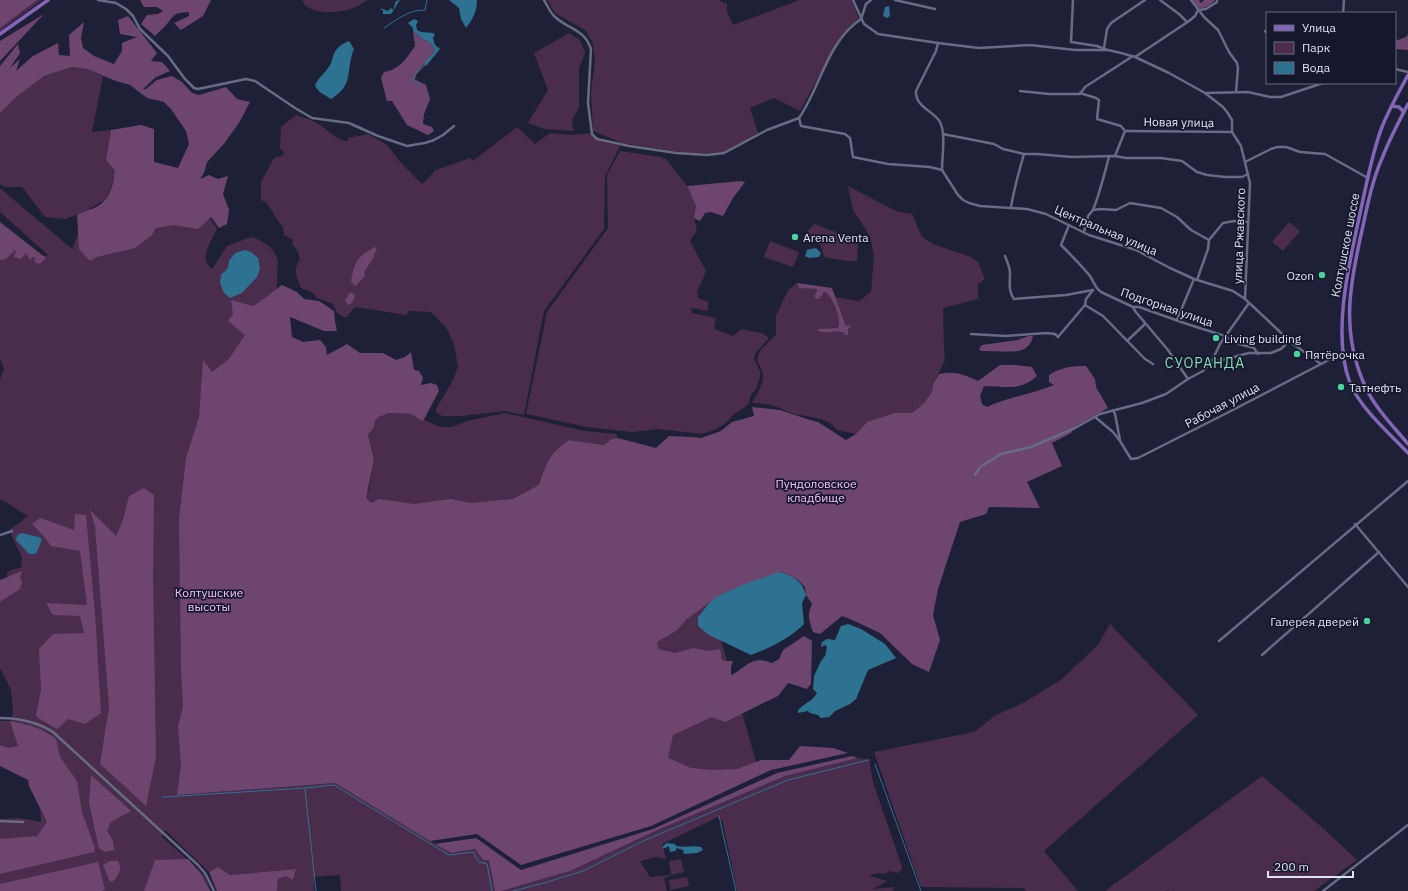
<svg xmlns="http://www.w3.org/2000/svg" width="1408" height="891" viewBox="0 0 1408 891" font-family="'IBM Plex Sans',sans-serif">
	<style>
		.green { fill: #4a2d4c }
		.forest { fill: #6d456f }
		.water { fill: #2e7291 }
		.lines { fill: none; stroke-linecap: round; stroke-linejoin: round }
		.stream { stroke: #2e7291; stroke-width: 1 }
		.minor { stroke: #676b86; stroke-width: 2.5 }
		.major { stroke: #8366b7; stroke-width: 3.5 }
		.poi-dot { fill: #4cd39b; stroke: #15172d; stroke-width: 1.5 }
		.labels { text-anchor: middle; dominant-baseline: central; stroke-width: 3.5; stroke-linejoin: round; paint-order: stroke }
		.street-label { font-size: 12px; fill: #e0e3f2; stroke: #15172d }
		.poi-label { font-size: 12px; fill: #e0e3f2; stroke: #15172d; text-anchor: start }
		.park-label { font-size: 12px; fill: #f5c2f7; stroke: #15172d }
		.quarter-label { font-size: 14px; letter-spacing: 1px; fill: #86d9b0; stroke: #15172d }
	</style>
	<rect width="100%" height="100%" fill="#1e2037"/>
	<!-- green -->
	<g class="green">
		<polygon points="0,0 42,0 0,31"/>
		<path d="M 302,0 L 368,0 C 361,4 351,10 342,11 C 330,13 308,14 302,0 Z"/>
		<polygon points="547,0 719,0 727,4 727,12 733,25 800,0 851,0 859,19 852,24 838,41 800,111 774,98 750,108 758,133 744,142 724,152 691,154 622,143 593,131 591,92 595,62 593,43 585,30 555,13"/>
		<polygon points="569,33 580,40 585,53 579,68 579,107 572,120 573,131 544,129 528,123 548,90 534,53"/>
		<path d="M 72,67 L 87,69 L 103,76 L 92,132 L 111,130 L 106,160 L 113,169 L 115,176 L 110,190 L 105,200 L 89,209 L 153,234 L 156,228 L 211,217 L 210,219 L 217,228 C 214,237 203,252 206,262 C 207,264 210,267 212,269 L 227,246 L 251,237 C 265,242 272,246 278,260 L 276,305 L 368,493 L 374,460 L 368,435 L 374,427 L 375,421 L 379,417 L 389,413 L 411,414 L 440,427 L 452,427 L 467,421 L 505,413 L 585,431 L 616,434 L 618,438 L 611,439 L 604,445 L 569,440 L 538,486 L 668,549 L 711,606 L 758,768 L 490,833 L 335,778 L 178,795 L 335,783 L 451,853 L 475,849 L 483,860 L 489,860 L 495,891 L 341,891 L 340,875 L 314,877 L 314,891 L 277,891 L 278,879 L 286,876 L 296,869 L 230,875 L 218,867 L 209,872 L 165,830 L 162,837 L 197,868 L 204,875 L 211,891 L 0,891 L 0,819 L 19,818 L 41,822 L 40,801 L 30,780 L 6,747 L 0,745 L 0,721 L 10,721 L 11,723 L 13,712 L 11,690 L 0,668 L 0,602 L 9,596 L 7,572 L 14,569 L 21,568 L 22,557 L 9,530 L 21,522 L 28,515 L 27,514 L 26,515 L 1,499 L 0,500 L 0,379 L 4,369 L 0,358 L 0,260 L 10,255 L 14,250 L 26,253 L 34,258 L 48,255 L 0,212 L 0,188 L 72,249 L 87,211 L 65,219 L 45,217 L 22,187 L 5,187 L 0,184 L 0,113 L 15,98 L 44,76 Z"/>
		<path d="M 296,115 C 304,118 313,120 320,125 C 330,131 335,140 348,141 L 348,138 L 368,134 L 387,145 L 401,163 L 422,184 L 436,170 L 470,158 L 473,161 L 517,127 L 535,144 L 550,133 L 572,135 L 590,133 L 599,140 L 620,146 L 605,176 L 604,229 L 544,311 L 524,415 L 505,411 L 462,416 L 442,416 L 436,412 L 436,409 L 453,380 L 458,367 L 454,344 L 446,327 L 431,312 L 409,311 L 406,315 L 355,307 L 346,318 L 337,313 L 333,304 L 317,298 L 312,292 L 301,288 C 297,278 292,269 300,260 L 298,252 L 292,243 L 293,240 L 284,235 L 283,226 L 280,224 L 267,203 L 261,200 L 261,182 L 274,158 L 282,156 L 284,153 L 280,148 L 281,127 Z"/>
		<polygon points="620,151 661,157 666,159 687,186 696,206 694,218 697,230 690,241 706,271 697,292 698,298 709,302 707,311 691,308 692,313 716,318 714,329 733,336 741,329 762,333 769,338 755,354 754,359 760,371 760,377 756,389 751,395 748,405 734,414 725,424 714,430 702,434 658,429 632,432 587,427 526,414 547,312 608,228 607,175"/>
		<path d="M 848,186 L 898,212 L 912,214 L 922,237 L 933,244 L 971,257 L 978,262 L 985,279 L 978,284 L 978,299 L 943,308 L 944,350 L 945,360 L 933,384 L 932,392 L 923,404 L 912,413 L 894,413 L 867,422 L 856,434 L 837,430 C 829,417 808,417 794,414 C 788,412 783,409 777,407 C 769,404 760,403 752,403 C 757,394 766,381 762,371 C 760,365 756,363 758,356 C 760,348 770,341 776,335 L 776,316 L 788,290 L 797,283 L 798,287 L 817,289 L 817,291 L 814,296 L 820,298 L 824,292 L 826,292 C 833,299 840,316 839,326 C 836,328 823,329 817,331 L 820,332 L 841,331 L 843,332 L 845,335 L 848,335 L 848,330 L 835,297 L 859,301 L 871,292 L 874,255 L 870,236 L 853,210 Z"/>
		<polygon points="1289,222 1300,231 1283,251 1272,242"/>
		<path d="M 815,224 L 829,230 L 852,236 L 858,240 L 857,261 L 848,261 L 827,258 L 824,256 L 820,244 L 807,240 C 805,233 810,228 815,224 Z"/>
		<polygon points="770,241 799,252 793,267 764,257"/>
		<polygon points="1110,624 1198,715 1044,851 1078,891 1026,891 1024,888 921,887 874,752 974,732 996,715 1025,702 1062,679 1098,645"/>
		<polygon points="858,758 869,759 873,782 902,867 901,870 898,873 890,871 884,874 878,873 869,875 870,876 887,881 873,889 895,887 892,891 737,891 723,822 718,817 662,844 666,859 656,857 640,861 650,877 671,875 669,861 681,859 684,872 672,875 664,878 667,891 501,891 570,871 662,828 785,776"/>
		<polygon points="1262,776 1324,829 1357,860 1314,891 1169,891 1167,890 1166,891 1105,891"/>
		<polygon points="687,877 689,886 670,890 669,880"/>
	</g>
	<!-- forest -->
	<g class="forest">
		<polygon points="0,0 37,0 0,28"/>
		<path d="M 140,0 L 211,0 L 203,16 L 181,30 L 174,23 L 189,16 L 189,12 C 174,13 175,14 167,24 C 163,28 159,32 155,36 L 141,24 L 147,15 L 158,14 L 163,11 L 157,7 L 144,7 Z"/>
		<path d="M 1193,0 L 1199,0 L 1201,3 L 1204,0 L 1215,0 C 1212,4 1205,9 1200,8 C 1196,7 1194,3 1193,0 Z"/>
		<polygon points="44,14 0,61 0,41"/>
		<path d="M 128,16 L 157,53 L 151,61 L 162,62 L 170,71 L 156,77 L 143,89 L 146,89 L 157,80 L 172,76 L 182,82 L 192,93 L 199,95 L 226,87 L 237,99 L 250,102 L 239,123 L 223,145 L 207,162 L 204,173 L 200,179 L 209,175 L 218,179 L 228,176 L 223,194 L 229,210 L 227,224 L 219,228 L 211,217 L 198,229 L 173,225 L 156,228 L 152,235 L 135,248 L 97,257 L 90,261 L 79,249 L 77,215 C 85,211 99,208 105,200 C 110,195 116,177 114,170 C 112,167 108,163 106,160 L 111,130 L 141,125 L 154,129 L 154,162 L 178,168 L 189,144 L 186,131 L 171,109 L 164,102 L 147,98 L 130,85 L 116,81 L 87,69 L 72,67 L 44,76 L 15,98 L 0,113 L 0,66 L 18,44 L 20,53 L 10,68 L 20,59 L 16,71 L 33,56 L 58,43 L 59,55 L 70,56 L 69,35 L 84,22 L 81,38 L 83,48 L 94,56 L 114,64 L 122,51 L 122,43 L 137,37 L 120,34 L 118,20 Z"/>
		<path d="M 413,31 L 424,40 L 428,41 L 435,49 C 431,61 418,67 414,79 L 426,85 L 430,99 L 424,114 L 423,124 L 432,127 L 434,131 L 428,135 L 407,125 L 392,101 L 387,101 L 381,78 L 384,72 C 399,70 407,58 415,46 Z"/>
		<polygon points="1408,34 1408,50 1395,49 1395,41 1406,37"/>
		<polygon points="741,181 745,182 733,198 723,216 711,212 705,213 700,221 694,218 696,206 687,186"/>
		<polygon points="0,222 46,258 40,264 34,262 35,258 33,257 30,260 26,253 21,259 14,257 16,251 15,250 6,259 0,260"/>
		<path d="M 375,247 L 377,248 L 372,260 L 364,272 L 365,276 L 355,286 L 351,282 C 354,263 357,256 375,247 Z"/>
		<path d="M 797,283 L 832,288 L 846,326 L 850,325 L 850,326 L 848,330 L 848,335 L 845,335 L 843,332 C 835,330 826,334 817,331 L 818,329 L 836,328 L 839,326 C 840,316 833,299 826,292 L 824,292 L 820,298 L 816,299 L 814,296 L 817,291 L 817,289 L 799,288 Z"/>
		<path d="M 282,285 L 297,292 L 304,299 L 319,301 L 334,311 L 335,321 L 337,331 L 324,331 L 290,317 L 292,337 L 303,342 L 320,340 L 326,347 L 327,355 L 347,344 L 360,353 L 383,353 L 396,360 L 405,357 L 411,352 L 414,370 L 419,371 L 423,378 L 421,385 L 431,383 L 437,385 L 439,391 L 423,421 L 411,414 L 389,413 L 379,417 L 375,421 L 374,427 L 368,435 L 374,460 L 366,498 L 368,500 L 372,503 L 379,499 L 414,504 L 451,499 L 471,503 L 513,499 L 539,485 C 547,462 549,454 569,440 L 604,445 L 611,439 L 618,438 L 656,448 L 669,436 L 691,437 L 701,438 L 721,431 L 732,422 L 754,416 L 752,407 L 780,410 L 807,419 L 818,422 L 846,440 L 856,434 L 867,422 L 894,413 L 912,413 L 923,404 L 932,392 L 933,384 L 939,374 C 956,371 962,374 978,381 L 1000,365 L 1015,365 L 1032,367 L 1037,376 C 1020,392 1004,386 984,386 L 980,396 L 982,404 L 987,407 C 1008,397 1032,394 1054,385 L 1049,382 L 1049,375 C 1061,367 1072,366 1086,366 L 1095,379 L 1096,387 L 1108,408 L 1076,426 L 1071,433 L 1052,443 L 1062,466 L 1027,482 L 1040,508 L 989,507 L 986,514 L 960,522 L 938,589 L 933,615 L 940,640 L 929,672 L 912,664 L 880,633 L 850,619 L 842,616 L 820,634 L 813,632 C 809,622 807,614 812,604 L 806,595 L 805,587 L 798,580 L 787,574 L 780,572 L 710,602 L 687,619 L 676,631 L 657,642 L 658,649 L 675,653 L 693,648 L 709,651 L 719,649 L 721,652 L 721,657 L 723,661 L 733,661 L 731,667 L 731,675 C 736,673 738,671 742,668 C 753,660 759,658 772,663 L 779,659 L 783,650 L 804,636 L 812,641 L 811,684 L 807,689 L 788,683 L 778,696 L 725,722 L 712,717 L 673,735 L 668,758 L 691,768 L 713,770 L 737,769 L 761,760 L 789,760 L 800,746 L 833,748 L 848,753 L 771,770 L 651,826 L 521,865 L 477,834 L 430,841 L 335,783 L 177,795 L 181,764 L 178,726 L 183,707 L 181,668 L 179,519 L 186,458 L 199,417 L 203,360 L 212,372 L 229,359 L 245,335 L 228,321 L 233,314 L 231,300 L 253,306 C 263,300 272,292 282,285 Z"/>
		<path d="M 350,292 L 355,295 C 354,300 353,303 348,305 L 345,300 Z"/>
		<path d="M 1028,336 L 1033,336 C 1032,342 1028,348 1022,350 C 1016,353 989,351 981,351 L 979,349 L 982,345 L 1018,340 Z"/>
		<polygon points="144,488 154,495 153,578 156,757 146,806 100,764 109,707 95,526 90,510 116,536 123,520 129,496"/>
		<polygon points="75,514 86,515 95,613 101,713 85,724 68,719 57,729 38,718 36,715 41,690 39,649 53,634 84,633 80,616 53,615 46,603 87,605 80,551 51,546 42,534 32,524 40,518 74,530"/>
		<polygon points="22,571 20,578 22,582 20,589 0,602 0,580"/>
		<path d="M 10,721 C 29,725 40,727 56,739 L 60,757 L 77,781 L 82,812 L 95,848 L 94,852 L 0,874 L 0,839 L 37,836 L 47,822 L 29,786 L 28,780 L 0,766 L 0,745 L 9,748 L 18,746 Z"/>
		<polygon points="852,756 858,758 785,776 662,828 570,871 501,891 495,891 489,860 483,860 475,849 451,853 435,844 476,838 521,870 653,829 777,773"/>
		<polygon points="91,775 131,811 111,822 107,830 113,841 114,850 105,852 99,848 89,803"/>
		<polygon points="188,859 201,874 210,891 144,891 155,860"/>
		<path d="M 110,861 L 118,861 C 123,868 118,877 112,882 L 109,880 L 103,865 Z"/>
		<polygon points="98,862 105,889 102,891 0,891 0,884"/>
		<polygon points="218,867 230,875 296,869 293,880 286,876 278,879 277,891 217,891 209,872"/>
	</g>
	<!-- water -->
	<g class="water">
		<polygon points="400,0 391,14 383,14 383,11 380,8 388,11 391,8 393,10 396,1"/>
		<path d="M 449,0 L 477,0 C 477,11 473,19 466,28 L 461,19 L 459,8 Z"/>
		<polygon points="889,6 890,16 887,18 883,16 885,7"/>
		<path d="M 414,19 L 418,21 L 416,25 L 417,30 C 423,34 430,31 435,34 L 433,38 L 435,45 L 440,49 L 426,66 L 424,64 L 433,53 L 435,49 L 428,41 L 424,40 L 413,31 L 413,28 L 408,23 Z"/>
		<path d="M 349,41 L 354,49 C 345,71 355,84 331,99 C 325,95 317,92 315,85 C 319,77 326,72 330,65 C 332,62 332,59 333,56 C 336,48 341,44 349,41 Z"/>
		<polygon points="816,248 821,253 819,257 809,258 805,256 807,251 806,250"/>
		<polygon points="245,250 251,252 258,258 260,268 257,277 242,293 230,298 224,293 220,283 221,275 228,268 229,261 235,253"/>
		<polygon points="21,533 39,537 42,539 37,552 35,554 29,554 16,540 17,536"/>
		<path d="M 779,572 C 793,575 803,582 806,595 L 802,603 L 804,624 C 792,637 768,649 751,655 L 709,635 L 698,626 L 698,617 L 710,602 L 718,596 L 745,584 Z"/>
		<path d="M 848,624 L 861,629 L 885,644 L 896,658 L 868,670 L 856,699 L 850,704 L 835,711 L 829,717 L 821,718 L 818,715 L 810,713 L 808,711 L 798,713 L 798,710 C 804,703 812,702 817,693 L 813,689 L 814,676 L 821,661 L 825,656 L 827,647 L 825,645 L 821,647 L 822,642 L 827,639 L 835,640 L 841,626 Z"/>
		<path d="M 667,843 L 675,844 L 676,846 C 685,848 692,845 701,847 L 703,850 L 697,853 L 684,854 L 683,850 L 677,848 L 675,851 L 670,852 L 669,846 L 663,849 L 663,846 Z"/>
	</g>
	<g class="lines">
		<!-- stream -->
		<g class="stream">
			<path d="M 384,28 C 398,19 408,10 425,10 L 427,0"/>
			<polyline points="421,85 417,84 414,80 416,74 425,65"/>
			<polyline points="875,764 921,891"/>
			<polyline points="305,789 316,891"/>
			<polyline points="163,797 305,788 334,785 449,855 473,852 479,862 487,864 492,891"/>
			<polyline points="719,816 736,891"/>
			<polyline points="513,891 544,883 583,871 643,841 788,780 869,760"/>
		</g>
		<!-- minor -->
		<g class="minor">
			<polyline points="98,0 116,3 126,9 133,16 140,29 168,56 185,79 194,88 198,89 246,79 255,81 295,108 312,118 349,123 378,136 407,146 425,143 434,140 443,135 454,126"/>
			<path d="M 544,0 C 547,5 550,12 554,16 C 567,29 584,28 591,49 L 588,103 L 592,134 L 597,139 L 629,146 L 676,153 L 707,155 L 724,153 L 767,130 L 799,118"/>
			<path d="M 853,0 L 864,24 L 878,34 L 938,43 L 936,51 L 916,91 C 915,107 934,111 940,122 C 946,133 942,157 942,170"/>
			<polyline points="895,0 935,9"/>
			<polyline points="1073,0 1071,42 1097,46 1107,50"/>
			<polyline points="1160,0 1179,14 1187,22"/>
			<polyline points="1191,0 1204,17 1218,30 1229,52 1237,63 1238,68 1236,92"/>
			<polyline points="1198,10 1206,9 1217,2 1217,0"/>
			<polyline points="1343,13 1344,0"/>
			<path d="M 861,19 C 827,42 821,86 799,118 L 801,126 L 845,134 L 850,138 L 853,157 L 888,164 L 930,167 L 942,170"/>
			<polyline points="861,19 866,4 871,0"/>
			<polyline points="1265,31 1267,33"/>
			<polyline points="938,43 979,48 1030,45 1075,50 1108,50 1121,53 1135,57 1169,73 1205,93 1223,107 1227,112 1232,120 1232,132 1241,146 1250,183 1245,299"/>
			<polyline points="1104,48 1107,29 1111,23 1145,0"/>
			<polyline points="1135,57 1189,21 1195,16 1198,10"/>
			<polyline points="1395,69 1408,72"/>
			<polyline points="1020,91 1049,94 1080,94 1085,87 1133,56"/>
			<polyline points="1080,93 1096,98 1099,100 1097,119 1121,126 1125,131 1115,156"/>
			<polyline points="1206,93 1248,92 1270,97 1281,97 1323,83"/>
			<polyline points="1125,131 1232,132"/>
			<polyline points="943,134 994,144 1003,149 1024,154 1037,154 1072,157 1115,156 1126,158 1161,158 1182,161 1197,172 1207,175 1225,177 1242,177 1248,174"/>
			<polyline points="1245,162 1271,149 1277,147 1286,147 1300,152 1325,154 1368,178"/>
			<polyline points="942,170 958,195 963,200 969,203 980,206 1027,209 1046,214 1089,235 1136,250 1170,268 1194,279 1233,291 1245,299 1293,344 1321,364"/>
			<path d="M 1011,207 C 1014,189 1019,171 1024,154"/>
			<path d="M 1093,210 C 1100,193 1104,175 1109,157"/>
			<path d="M 1069,225 L 1061,245 C 1071,255 1081,265 1090,276 C 1094,282 1095,288 1101,292 L 1133,307 L 1139,307 L 1187,324 L 1225,336 L 1239,344 L 1254,348 L 1258,354"/>
			<polyline points="1084,232 1088,216 1093,210 1100,209 1116,210 1130,203 1161,208 1177,217 1191,230 1209,240"/>
			<path d="M 1005,256 C 1007,262 1010,267 1010,273 C 1010,282 1008,291 1014,299 L 1066,295 L 1093,290"/>
			<polyline points="1197,280 1208,249 1209,240 1223,223 1234,221 1248,222"/>
			<polyline points="1093,290 1086,299 1085,305 1103,316 1145,359 1153,364"/>
			<polyline points="1133,307 1135,311 1168,350 1188,379"/>
			<polyline points="1177,320 1194,279"/>
			<polyline points="971,334 1006,336 1046,333 1055,334 1058,337 1085,305"/>
			<polyline points="1127,341 1145,324"/>
			<polyline points="1211,363 1220,344 1249,303"/>
			<polyline points="1113,410 1115,414 1120,440"/>
			<polyline points="1095,417 1113,432 1120,441 1131,459 1138,458 1227,413 1344,352"/>
			<polyline points="975,475 980,467 1001,454 1031,447 1075,428 1100,414 1142,403 1166,394 1188,379 1203,371 1210,363 1249,353 1271,353 1281,349 1290,340"/>
			<polyline points="1355,524 1408,587"/>
			<polyline points="0,535 12,531"/>
			<polyline points="1219,641 1408,481"/>
			<polyline points="1262,655 1379,552"/>
			<path d="M 0,718 C 19,718 37,722 53,732 L 198,865 L 205,873 L 214,891"/>
			<polyline points="0,821 23,822"/>
			<polyline points="1323,891 1408,825"/>
		</g>
		<!-- major -->
		<g class="major">
			<polyline points="0,34 48,0"/>
			<path d="M 1408,75 C 1399,92 1389,109 1382,127 C 1372,153 1367,182 1361,209 C 1350,260 1331,333 1350,383 C 1360,408 1390,434 1408,453"/>
			<path d="M 1408,104 C 1399,121 1390,138 1383,156 C 1373,178 1368,202 1363,226 C 1350,282 1340,331 1365,386 C 1375,408 1393,426 1408,444"/>
			<polyline points="1392,106 1399,107 1404,112"/>
		</g>
	</g>
	<!-- markers -->
	<g class="poi-dot">
		<circle cx="795" cy="237" r="4"/>
		<circle cx="1322" cy="275" r="4"/>
		<circle cx="1216" cy="338" r="4"/>
		<circle cx="1297" cy="354" r="4"/>
		<circle cx="1341" cy="387" r="4"/>
		<circle cx="1367" cy="621" r="4"/>
	</g>
	<g class="labels">
		<!-- street labels -->
		<g class="street-label">
			<text transform="translate(1179 122) rotate(1)">Новая улица</text>
			<text transform="translate(1106 230) rotate(23)">Центральная улица</text>
			<text transform="translate(1239 236) rotate(-88)">улица Ржавского</text>
			<text transform="translate(1345 245) rotate(-79)">Колтушское шоссе</text>
			<text transform="translate(1167 307) rotate(19)">Подгорная улица</text>
			<text transform="translate(1222 405) rotate(-28)">Рабочая улица</text>
		</g>
		<!-- poi labels -->
		<g class="poi-label">
			<text x="803" y="237">Arena Venta</text>
			<text x="1314" y="275" text-anchor="end">Ozon</text>
			<text x="1224" y="338">Living building</text>
			<text x="1305" y="354">Пятёрочка</text>
			<text x="1349" y="387">Татнефть</text>
			<text x="1359" y="621" text-anchor="end">Галерея дверей</text>
		</g>
		<!-- park labels -->
		<g class="park-label">
			<text x="816" y="483">Пундоловское<tspan x="816" dy="14">кладбище</tspan></text>
			<text x="209" y="592">Колтушские<tspan x="209" dy="14">высоты</tspan></text>
		</g>
		<!-- quarter labels -->
		<g class="quarter-label">
			<text x="1205" y="363">СУОРАНДА</text>
		</g>
	</g>
	<!-- legend -->
	<rect x="1266" y="12" width="130" height="72" fill="#15172d" stroke="#66697c"/>
	<rect x="1274" y="25" width="20" height="6" fill="#8366b7" stroke="#66697c"/>
	<text x="1302" y="32" font-size="12" fill="#e0e3f2">Улица</text>
	<rect x="1274" y="42" width="20" height="12" fill="#4a2d4c" stroke="#66697c"/>
	<text x="1302" y="52" font-size="12" fill="#e0e3f2">Парк</text>
	<rect x="1274" y="62" width="20" height="12" fill="#2e7291" stroke="#66697c"/>
	<text x="1302" y="72" font-size="12" fill="#e0e3f2">Вода</text>
	<!-- scale -->
	<path d="M1268 871v6h85v-6" fill="none" stroke="#e0e3f2" stroke-width="2"/>
	<text x="1274" y="871" font-size="12" fill="#e0e3f2" stroke="#15172d" stroke-width="3" paint-order="stroke">200 m</text>
</svg>
